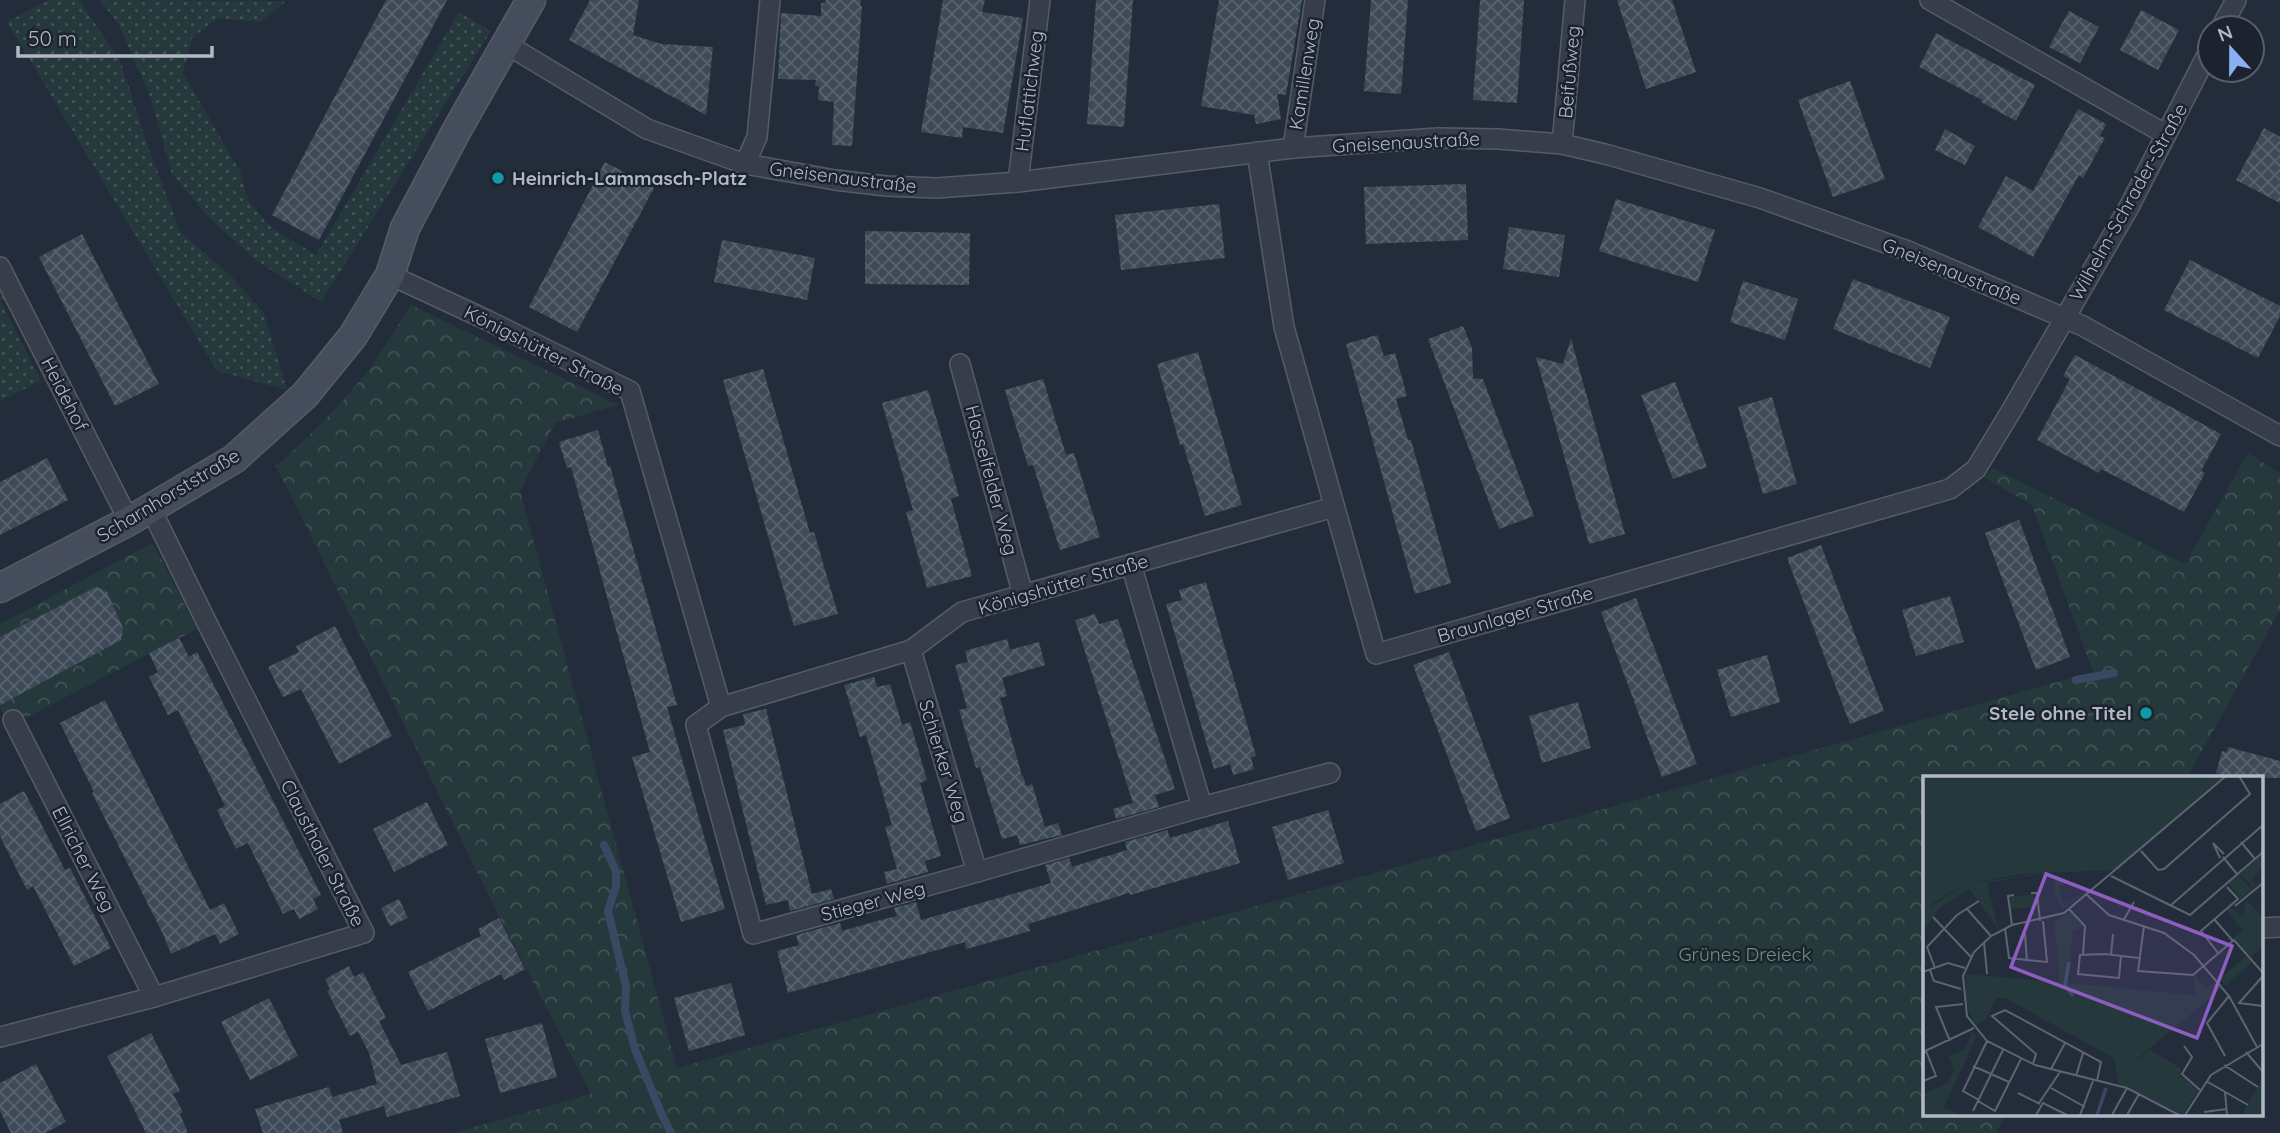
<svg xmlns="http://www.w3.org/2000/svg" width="2280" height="1133" viewBox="0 0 2280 1133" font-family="Quicksand,sans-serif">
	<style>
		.grass { fill: url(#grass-dots) }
		.park { fill: url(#park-crowns) }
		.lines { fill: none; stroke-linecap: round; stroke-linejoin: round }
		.stream { stroke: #394963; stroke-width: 8 }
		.building { fill: url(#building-cross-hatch) }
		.street-casing { stroke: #555c68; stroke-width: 22 }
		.secondary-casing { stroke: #555c68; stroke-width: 31 }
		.street { stroke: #373e4a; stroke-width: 19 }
		.secondary { stroke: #454d5d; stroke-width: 28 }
		.culture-dot { fill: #0f9aa8; stroke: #1c232f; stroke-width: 2.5 }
		.labels { text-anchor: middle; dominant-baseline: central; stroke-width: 5; stroke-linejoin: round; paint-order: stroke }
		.street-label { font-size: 19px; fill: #b2b9c6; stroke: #1c232f }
		.poi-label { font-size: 19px; font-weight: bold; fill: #b2b9c6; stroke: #1c232f; text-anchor: start }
		.park-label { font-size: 19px; fill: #6a9675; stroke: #1c232f }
		.inset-river { fill: none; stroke: #394963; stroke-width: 3.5 }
		.inset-road { fill: none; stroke: #5c6472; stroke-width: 2 }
		.view { fill: #8e5dc1; fill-opacity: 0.15; stroke: #8e5dc1; stroke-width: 3.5 }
		.inset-edge { fill: none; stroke: #b2b9c6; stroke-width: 3.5 }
	</style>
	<defs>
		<pattern id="grass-dots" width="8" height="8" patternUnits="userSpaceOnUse" patternTransform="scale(1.75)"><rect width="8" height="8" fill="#25383b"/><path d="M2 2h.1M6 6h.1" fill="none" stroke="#425356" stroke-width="1.8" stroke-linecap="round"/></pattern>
		<pattern id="park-crowns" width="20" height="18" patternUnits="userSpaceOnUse" patternTransform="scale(1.75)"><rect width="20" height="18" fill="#25383b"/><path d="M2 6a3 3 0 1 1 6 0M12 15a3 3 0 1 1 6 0" fill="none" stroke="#425356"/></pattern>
		<pattern id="building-cross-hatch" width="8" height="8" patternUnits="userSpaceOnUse" patternTransform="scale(1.75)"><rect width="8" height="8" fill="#3f4a59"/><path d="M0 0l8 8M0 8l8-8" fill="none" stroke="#58626f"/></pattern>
	</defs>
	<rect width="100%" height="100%" fill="#232c3a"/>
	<!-- grass -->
	<g class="grass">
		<polygon points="48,0 79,0 120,60 149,149 180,231 232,277 264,313 287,390 217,371 7,22"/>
		<polygon points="100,0 286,1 261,22 218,18 192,38 183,73 240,171 248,200 272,228 316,255 459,12 491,31 321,302 257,261 210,219 172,174 150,96 119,25"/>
		<polygon points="0,284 10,297 1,302 41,381 0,401"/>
	</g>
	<!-- park -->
	<g class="park">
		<path d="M 411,305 L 618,405 L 555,423 L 520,491 L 677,1068 L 2093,672 L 2032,505 L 1983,477 L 1993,468 L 2185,564 L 2248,453 L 2280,473 L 2280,610 L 2187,778 L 1925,778 L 1925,1114 L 2006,1114 L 1996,1133 L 453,1133 L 591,1094 L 497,912 L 276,466 C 312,434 347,399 376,360 C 388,342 399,323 411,305 Z"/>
		<polygon points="150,544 155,547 197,629 10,726 0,708 0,624"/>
	</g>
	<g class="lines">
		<!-- stream -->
		<g class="stream">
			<polyline points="2076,680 2114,673"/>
			<polyline points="604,845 616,871 616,886 608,911 626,986 625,1011 635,1049 662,1115 671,1133"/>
		</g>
	</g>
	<!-- building -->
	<g class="building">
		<polygon points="386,0 447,0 319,240 272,215"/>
		<polygon points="590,0 639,0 633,35 661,44 713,47 706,115 569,40"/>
		<polygon points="826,0 861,0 860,6 862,6 852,146 832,145 834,102 818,100 819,86 815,86 816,80 778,79 781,13 821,16 821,3 825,3"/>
		<polygon points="943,0 985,0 982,12 1023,18 1003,133 963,127 962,138 921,132"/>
		<polygon points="1096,0 1133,0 1124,127 1087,124"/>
		<polygon points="1219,0 1302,0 1286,95 1277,94 1281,119 1256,124 1254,115 1201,106"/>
		<polygon points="1371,0 1408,0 1401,94 1364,91"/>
		<polygon points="1480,0 1524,0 1517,103 1473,100"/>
		<polygon points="1617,0 1672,0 1696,72 1646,89"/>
		<polygon points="2141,10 2179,30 2158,70 2120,50"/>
		<polygon points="2069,11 2099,27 2080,63 2049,47"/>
		<polygon points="1936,33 2035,85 2016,121 1981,102 1982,100 1919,67"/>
		<polygon points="1850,81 1885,179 1833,197 1798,100"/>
		<polygon points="2078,109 2106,124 2100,136 2105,138 2083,178 2079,175 2033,257 1978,227 2006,176 2033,191"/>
		<polygon points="2264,128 2280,137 2280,203 2236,180"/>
		<polygon points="1945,129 1975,146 1965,165 1935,150"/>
		<polygon points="605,162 654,188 577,332 529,307"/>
		<polygon points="1466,184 1468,240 1366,244 1364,187"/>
		<polygon points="1616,199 1715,230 1698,282 1599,251"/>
		<polygon points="1219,204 1225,258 1121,270 1115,215"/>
		<polygon points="1509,227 1565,235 1559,277 1503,269"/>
		<polygon points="865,231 970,233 969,285 865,284"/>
		<polygon points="82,234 159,384 115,406 39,257"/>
		<polygon points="722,240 815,258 807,300 714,282"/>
		<polygon points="2190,260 2280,306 2280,316 2258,358 2164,310"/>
		<polygon points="1853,279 1950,317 1930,368 1833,329"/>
		<polygon points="1743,281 1798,299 1785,340 1730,322"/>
		<polygon points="1463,326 1472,348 1473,378 1483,379 1534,516 1499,529 1428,339"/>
		<polygon points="1377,335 1384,356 1395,353 1407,396 1396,399 1408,440 1411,440 1451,583 1415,594 1346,344"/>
		<polygon points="1571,339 1625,534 1589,544 1536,357 1563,364"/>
		<polygon points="1198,352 1242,505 1205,516 1183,444 1180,445 1157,364"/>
		<polygon points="2075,355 2221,434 2201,471 2205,473 2184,512 2101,469 2099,473 2037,440 2070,379 2063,376"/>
		<polygon points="763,369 810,533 814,532 838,614 794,626 723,380"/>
		<polygon points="1043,379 1066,455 1074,453 1100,537 1060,550 1033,465 1028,466 1005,390"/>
		<polygon points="1675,382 1707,467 1673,479 1641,395"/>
		<polygon points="928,390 959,496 951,499 972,576 927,588 906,512 913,510 882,403"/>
		<polygon points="1772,397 1797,484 1763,494 1738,407"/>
		<polygon points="598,430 608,467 610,466 677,705 667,707 725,909 681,922 632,757 650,752 571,467 567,468 559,442"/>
		<polygon points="47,458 68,500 0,535 0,482"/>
		<polygon points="2019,520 2070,657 2036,670 1985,533"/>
		<polygon points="1821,545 1884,711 1850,724 1787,558"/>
		<polygon points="1206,582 1256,756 1251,758 1254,769 1233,775 1230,764 1214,769 1166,604 1182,600 1179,590"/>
		<polygon points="96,587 107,592 123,628 121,640 0,705 0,637"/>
		<polygon points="1950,596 1964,642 1916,656 1902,610"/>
		<polygon points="1636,598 1697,764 1662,777 1601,612"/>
		<polygon points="1095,614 1099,624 1118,619 1175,789 1155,795 1159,807 1116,819 1113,809 1133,803 1075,620"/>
		<polygon points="335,626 392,736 339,764 301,689 283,697 268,667 299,652 296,646"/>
		<polygon points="179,638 189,657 197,652 321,895 313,899 318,909 299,919 294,909 283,914 248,843 236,849 217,810 225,806 178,710 168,715 149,677 158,672 149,653"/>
		<polygon points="1007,639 1010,650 1039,642 1045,665 1002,678 1007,696 1000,698 1022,776 1023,776 1026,786 1032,784 1045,827 1058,823 1062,835 1020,845 1017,835 1002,839 980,767 976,768 959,710 967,708 955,665 968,662 965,651"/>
		<polygon points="1449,652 1510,818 1476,831 1413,665"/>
		<polygon points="1767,655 1780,702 1731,717 1717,670"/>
		<polygon points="874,677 877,687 890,684 902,725 910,722 927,780 920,783 941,856 925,861 928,872 887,884 884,872 897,869 885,827 892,825 866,735 860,737 844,685"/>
		<polygon points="105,700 210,910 224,903 239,934 220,944 215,934 171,954 163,934 92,793 94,792 60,723"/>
		<polygon points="1578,702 1591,748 1542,763 1529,716"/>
		<polygon points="766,709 812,894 831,889 834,899 790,911 788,900 766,905 723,730 745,725 743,714"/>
		<polygon points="2228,747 2280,761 2280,778 2221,778 2222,775 2216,773 2222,751 2227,752"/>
		<polygon points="24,791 65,870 70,868 111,948 74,966 33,886 27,890 0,836 0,804"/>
		<polygon points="427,802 448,845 394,872 373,829"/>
		<polygon points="1328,810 1344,863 1288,880 1272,827"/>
		<polygon points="1228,821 1240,863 1130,895 1129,893 1028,924 1030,931 1009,937 966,949 965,942 788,993 777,951 799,945 796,935 840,923 842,931 877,921 897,916 894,908 916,902 921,920 1051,883 1045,865 1069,858 1072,867 1127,850 1125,842 1167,830 1170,838"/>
		<polygon points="399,899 408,918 390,926 381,908"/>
		<polygon points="499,918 525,969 504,980 501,974 428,1011 408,972 481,936 478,929"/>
		<polygon points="349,966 354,977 363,972 386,1018 379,1021 401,1065 447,1052 460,1096 387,1117 384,1106 339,1120 343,1133 263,1133 255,1109 329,1087 332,1097 377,1084 369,1053 358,1032 350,1036 327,991 330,989 325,979"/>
		<polygon points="731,983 745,1035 689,1051 674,998"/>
		<polygon points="269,998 298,1056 250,1080 221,1022"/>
		<polygon points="542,1023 557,1077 500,1093 485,1039"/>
		<polygon points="151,1033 180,1091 173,1094 183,1112 180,1114 188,1133 146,1133 107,1056"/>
		<polygon points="36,1064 66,1122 45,1133 11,1133 0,1111 0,1083"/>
	</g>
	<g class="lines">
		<!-- street casing -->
		<g class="street-casing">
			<g id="street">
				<polyline points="1930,0 2165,134"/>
				<polyline points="2221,28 2236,0"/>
				<polyline points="506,44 647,129 745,164 835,180 886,186 937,188 1018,182 1293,148 1438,138 1498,139 1562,144 1605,154 1760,198 1908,251 2083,326 2280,436"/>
				<polyline points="1562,144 1575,0"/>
				<polyline points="1293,148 1315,0"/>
				<polyline points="1257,152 1284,327 1376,654 1950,489 1976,469 2010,413 2129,207 2210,49"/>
				<polyline points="745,164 757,137 770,0"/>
				<polyline points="1018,182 1040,0"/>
				<polyline points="0,267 129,521"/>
				<polyline points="390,275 487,320 630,391 721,707"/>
				<polyline points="960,364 1023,595"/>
				<polyline points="1131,564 1202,807 977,872 753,934 696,725 721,707 911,650 962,612 1334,507"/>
				<polyline points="911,650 977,872"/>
				<polyline points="13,720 154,997"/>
				<polyline points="1202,807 1330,773"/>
				<polyline points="2261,928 2280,927"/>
				<polyline points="0,1037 154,997 364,933 206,621 151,509"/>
			</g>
		</g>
		<!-- secondary casing -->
		<g class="secondary-casing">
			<polyline id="secondary" points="0,588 129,521 234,459 305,395 353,336 390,275 405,228 458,128 531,0"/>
		</g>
		<!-- street -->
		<use href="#street" class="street"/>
		<!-- secondary -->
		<use href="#secondary" class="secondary"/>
	</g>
	<!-- markers -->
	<g class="culture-dot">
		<circle cx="498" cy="178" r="7"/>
		<circle cx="2146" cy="713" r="7"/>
	</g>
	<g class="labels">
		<!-- street labels -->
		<g class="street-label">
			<text transform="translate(1569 72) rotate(-85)">Beifußweg</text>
			<text transform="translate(1304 74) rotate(-81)">Kamillenweg</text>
			<text transform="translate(1029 91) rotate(-83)">Huflattichweg</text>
			<text transform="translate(1406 142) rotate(-3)">Gneisenaustraße</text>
			<text transform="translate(843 177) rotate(7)">Gneisenaustraße</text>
			<text transform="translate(2128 202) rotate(-61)">Wilhelm-Schrader-Straße</text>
			<text transform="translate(1952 271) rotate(22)">Gneisenaustraße</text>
			<text transform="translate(544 350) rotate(27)">Königshütter Straße</text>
			<text transform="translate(65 394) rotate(63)">Heidehof</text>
			<text transform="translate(992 480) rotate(75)">Hasselfelder Weg</text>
			<text transform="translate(168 495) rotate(-31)">Scharnhorststraße</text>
			<text transform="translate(1063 584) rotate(-16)">Königshütter Straße</text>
			<text transform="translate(1515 614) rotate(-16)">Braunlager Straße</text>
			<text transform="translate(944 761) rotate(73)">Schierker Weg</text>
			<text transform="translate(323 853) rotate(63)">Clausthaler Straße</text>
			<text transform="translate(84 859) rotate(63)">Ellricher Weg</text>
			<text transform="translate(873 901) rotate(-15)">Stieger Weg</text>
		</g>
		<!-- poi labels -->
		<g class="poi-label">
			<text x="512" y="178">Heinrich-Lammasch-Platz</text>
			<text x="2132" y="713" text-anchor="end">Stele ohne Titel</text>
		</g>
		<!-- park labels -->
		<g class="park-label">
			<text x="1745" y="954">Grünes Dreieck</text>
		</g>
	</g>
	<!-- overview -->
	<g transform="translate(1923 776)">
		<rect width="340" height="340" fill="#232c3a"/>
		<path d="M 339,78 L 339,92 L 329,104 L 332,108 L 339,105 L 330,112 L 317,98 ZM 131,98 L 146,107 L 136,110 L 141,129 L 162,116 L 140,133 L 132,118 ZM 315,99 L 329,114 L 307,132 L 320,139 L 323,124 L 339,140 L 339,171 L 328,181 L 311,161 L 320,154 L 303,134 L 318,123 L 305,107 ZM 109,118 L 114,120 L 115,131 L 88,133 L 88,121 ZM 227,274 L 257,292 L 258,300 L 275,314 L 260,339 L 195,307 L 201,294 Z" fill="#25383b"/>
		<path d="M 0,0 L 303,0 L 195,94 L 100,98 L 42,108 L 10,127 L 0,142 Z" fill="#25383b"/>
		<path d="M 130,96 L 64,107 L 75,152 L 46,113 L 16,133 L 0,155 L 3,134 L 42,108 ZM 147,136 L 161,151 L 150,155 L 145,207 L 272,219 L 271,199 L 283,213 L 292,206 L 298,213 L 201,294 L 195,307 L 192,283 L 82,222 L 73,222 L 62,244 L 52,250 L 43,228 L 43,198 L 137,206 L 131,145 ZM 323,180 L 329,186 L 303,210 L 297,203 ZM 50,256 L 53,261 L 21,331 L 39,339 L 0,339 L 0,318 L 25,307 L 31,295 L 26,280 L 41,274 ZM 339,303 L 339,339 L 319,339 L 325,328 Z" fill="#25383b"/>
		<path class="inset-river" d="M 146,186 L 142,210 L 150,220M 174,339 L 183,312"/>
		<path class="inset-road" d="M 318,66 L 332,83M 218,75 L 235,94 L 241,93 L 327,18 L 316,0M 300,81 L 314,98M 297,82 L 290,67 L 301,78M 188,100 L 267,139 L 340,76M 108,117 L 114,117 L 117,145M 163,118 L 186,139 L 241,157 L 271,179 L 306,220 L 334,271M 247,130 L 340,49M 312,130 L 340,107M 44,133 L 68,160M 146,133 L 162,150 L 160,179M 10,141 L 48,181M 291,143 L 310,165M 200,145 L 211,126M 89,149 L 85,120 L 91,119M 221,150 L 215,195 L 270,199 L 311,164 L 340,197M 82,152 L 86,182 L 124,186 L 120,145M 102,158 L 104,185M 61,166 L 64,198M 295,177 L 278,155 L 315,123 L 304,111M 188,179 L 190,158M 198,180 L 196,202 L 155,198 L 157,179 L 182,178 L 216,182M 12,192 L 4,171 L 34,139 L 56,125M 7,194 L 11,205 L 38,213M 0,196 L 25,187 L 42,192M 340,200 L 316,227 L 340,230M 27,265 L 13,231 L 40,228M 261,270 L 269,281 L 259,298 L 277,314M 0,276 L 51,252M 323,276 L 340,296M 302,280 L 284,247 L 306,220M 110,288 L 113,278 L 69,240 L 82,234 L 178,286 L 174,305M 301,289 L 335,311M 50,290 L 86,306M 128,293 L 142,267M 153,300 L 160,277M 0,305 L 13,300 L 3,275M 283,305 L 325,329M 128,312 L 162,331M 302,316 L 304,339M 95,317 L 117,328M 56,324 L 40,315 L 64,265M 55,325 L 72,335 L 98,283M 116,327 L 137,296M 50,335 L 80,274M 281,336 L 304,333M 113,339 L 120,327 L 144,339M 157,339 L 170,305M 189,339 L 204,312M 204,339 L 216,318M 256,339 L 204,312 L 112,289 L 64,265 L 44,240 L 40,200 L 51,176 L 68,160 L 89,149 L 141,137 L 303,0M 262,339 L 288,299 L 340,268"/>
		<path class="view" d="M 123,98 L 309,170 L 274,262 L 88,191 Z"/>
		<rect width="340" height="340" class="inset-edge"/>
	</g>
	<!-- north arrow -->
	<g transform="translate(2231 49) rotate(339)"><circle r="33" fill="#1c232f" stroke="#585f6b" stroke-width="2"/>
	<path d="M0-5L12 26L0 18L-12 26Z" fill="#8ab0f3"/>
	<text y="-10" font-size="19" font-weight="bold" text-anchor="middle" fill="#b2b9c6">N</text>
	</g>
	<!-- scale -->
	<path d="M18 46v10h194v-10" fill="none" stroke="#b2b9c6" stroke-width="3.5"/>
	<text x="28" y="46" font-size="21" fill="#b2b9c6" stroke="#1c232f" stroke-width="5" paint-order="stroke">50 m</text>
</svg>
